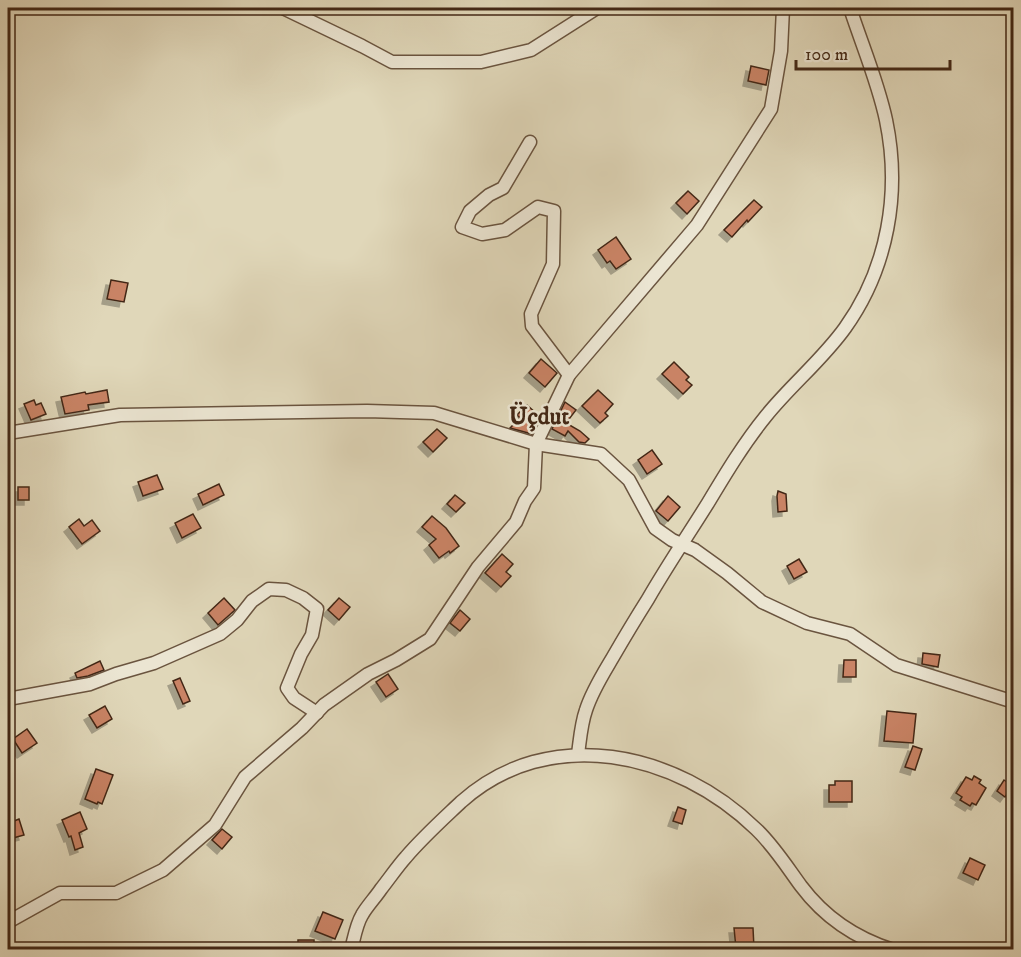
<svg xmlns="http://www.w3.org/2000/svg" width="1021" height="957" viewBox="0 0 1021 957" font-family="'IM FELL DW Pica',serif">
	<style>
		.building { fill: #c98365; stroke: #432816; stroke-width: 1.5; filter: url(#shadow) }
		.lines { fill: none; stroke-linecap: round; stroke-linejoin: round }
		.minor-casing { stroke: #6a543f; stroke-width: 15 }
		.minor { stroke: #ebe5d2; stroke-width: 12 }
		.labels { text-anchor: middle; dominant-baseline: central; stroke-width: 5; stroke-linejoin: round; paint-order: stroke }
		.neighbourhood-label { font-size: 24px; font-weight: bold; fill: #432816; stroke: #ebe5d2 }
	</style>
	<defs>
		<filter id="shadow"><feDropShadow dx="-5" dy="5" stdDeviation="0" flood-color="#0004"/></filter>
	</defs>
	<rect width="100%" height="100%" fill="#e0d7b9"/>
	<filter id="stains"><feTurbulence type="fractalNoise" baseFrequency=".00333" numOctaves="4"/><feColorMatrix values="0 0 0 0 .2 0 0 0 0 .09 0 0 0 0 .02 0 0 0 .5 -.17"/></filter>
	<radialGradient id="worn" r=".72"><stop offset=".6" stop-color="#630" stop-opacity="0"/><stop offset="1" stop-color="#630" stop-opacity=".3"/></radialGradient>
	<!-- building -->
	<g class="building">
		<polygon points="751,66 769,70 766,85 748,81"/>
		<polygon points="688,191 699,201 687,214 676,203"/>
		<polygon points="754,200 762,207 748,222 747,220 732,237 724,230"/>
		<polygon points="616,237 631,259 616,269 610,261 607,263 598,250"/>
		<polygon points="111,280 128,283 124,302 107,299"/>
		<polygon points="541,359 557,373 545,387 529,373"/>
		<polygon points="674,362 689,377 686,380 692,385 683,394 662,374"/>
		<polygon points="107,390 109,402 88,405 89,410 65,414 61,397 85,392 86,394"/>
		<polygon points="598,390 613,404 605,413 608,416 600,423 582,406"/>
		<polygon points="34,400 36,405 41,403 46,414 31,420 24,404"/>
		<polygon points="565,402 576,410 566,423 580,431 589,439 585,443 579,442 568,431 565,436 552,429"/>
		<polygon points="527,405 537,414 534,417 538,421 532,434 510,428 520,418 517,415"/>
		<polygon points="437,429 447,438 433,452 423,442"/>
		<polygon points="652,450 662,464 647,474 638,460"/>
		<polygon points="157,475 163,489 143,496 138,482"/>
		<polygon points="219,484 224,495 203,505 198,494"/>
		<rect x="18" y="487" width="11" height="13"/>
		<polygon points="778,491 786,494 787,511 778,512 777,496"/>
		<polygon points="455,495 465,503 456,512 447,504"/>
		<polygon points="668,496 680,507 668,521 656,511"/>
		<polygon points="193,514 201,528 182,538 175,523"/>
		<polygon points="432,516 446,528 459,546 450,553 449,551 439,558 429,545 436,539 422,527"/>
		<polygon points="79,519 84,526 92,520 100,531 82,544 69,527"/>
		<polygon points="502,554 513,564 506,572 511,576 501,587 485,573"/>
		<polygon points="799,559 807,572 794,579 787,566"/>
		<polygon points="224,598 235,610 218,625 208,613"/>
		<polygon points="339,598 350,607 339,620 328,610"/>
		<polygon points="460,610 470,619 460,631 450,623"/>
		<polygon points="923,653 940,655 938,667 922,664"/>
		<polygon points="844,660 856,660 856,677 843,677"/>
		<polygon points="100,661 104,670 88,676 77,678 75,673"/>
		<polygon points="388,674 398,689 386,697 376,682"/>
		<polygon points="180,678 190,701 183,704 173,681"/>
		<polygon points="105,706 112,719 97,728 89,715"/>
		<polygon points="887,711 916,714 913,743 884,741"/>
		<polygon points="27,729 37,743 22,753 13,739"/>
		<polygon points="913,746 922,749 915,770 905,767"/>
		<polygon points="96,769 113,775 102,804 98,802 97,804 85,799"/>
		<polygon points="974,776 981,780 979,783 986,788 976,805 972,803 970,806 960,800 962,797 956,793 966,777 972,780"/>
		<polygon points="1004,780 1013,786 1005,797 997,791"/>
		<polygon points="835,781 852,781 852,802 829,802 829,785 835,785"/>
		<polygon points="678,807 686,810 682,824 673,821"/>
		<polygon points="80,812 87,829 79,833 83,847 75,850 71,836 69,837 62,820"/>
		<polygon points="19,819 24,835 13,838 9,823"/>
		<polygon points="222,829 232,837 222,849 212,840"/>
		<polygon points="970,858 985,865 978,880 963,873"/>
		<polygon points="323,912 343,920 335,939 315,931"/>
		<polygon points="734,928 753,928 754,948 736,948"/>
		<rect x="298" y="940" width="16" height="10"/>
	</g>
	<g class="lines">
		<!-- minor casing -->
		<g class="minor-casing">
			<g id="minor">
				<polyline points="283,8 362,46 392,62 481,62 531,50 597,8"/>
				<polyline points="530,142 503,188 489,195 470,211 462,227 482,234 505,230 538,207 554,211 553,264 531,314 532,326 569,375"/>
				<polyline points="8,433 120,415 367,411 434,413 536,444 601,454 629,480 655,528 672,540 695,550 727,573 762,602 807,623 850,634 896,665 1014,702"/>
				<polyline points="8,699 90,684 116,674 154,663 220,634 237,620 252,601 269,589 286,590 303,598 317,609 312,635 301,654 287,688 294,698 317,713"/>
				<path d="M 578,754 C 580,740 581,724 586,710 C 592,691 603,674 613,657 C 624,638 636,618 648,599 C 667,566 688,535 708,503 C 726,473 744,443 766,416 C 791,385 822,360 845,328 C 888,268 901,192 886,120 C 878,82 862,45 850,8"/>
				<polyline points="8,922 60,893 116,893 163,870 215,825 245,777 302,728 324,705 368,674 396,660 430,639 478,567 516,522 525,501 534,488 536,444 569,375 697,225 771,109 781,51 783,8"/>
				<path d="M 351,950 C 354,939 356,925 362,915 C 367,906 375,898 381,889 C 389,879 397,867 406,857 C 423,837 442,820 461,802 C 549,723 677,752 756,829 C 774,846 787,867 801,886 C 825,918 855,938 893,950"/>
			</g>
		</g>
		<!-- minor -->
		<use href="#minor" class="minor"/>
	</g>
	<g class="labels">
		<!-- neighbourhood labels -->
		<g class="neighbourhood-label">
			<text x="539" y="417">Üçdut</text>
		</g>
	</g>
	<!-- margin -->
	<rect width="1021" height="957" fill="none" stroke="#e0d7b9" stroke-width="30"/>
	<rect x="9" y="9" width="1003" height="939" fill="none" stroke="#432816" stroke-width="3"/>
	<rect x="15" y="15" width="991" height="927" fill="none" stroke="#432816" stroke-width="1.5"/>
	<!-- scale -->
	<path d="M796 60v9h154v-9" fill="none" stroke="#432816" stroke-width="3"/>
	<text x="805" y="60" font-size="18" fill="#432816" stroke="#ebe5d2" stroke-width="4.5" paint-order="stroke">100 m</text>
	<rect width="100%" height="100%" filter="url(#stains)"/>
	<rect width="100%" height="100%" fill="url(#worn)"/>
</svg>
